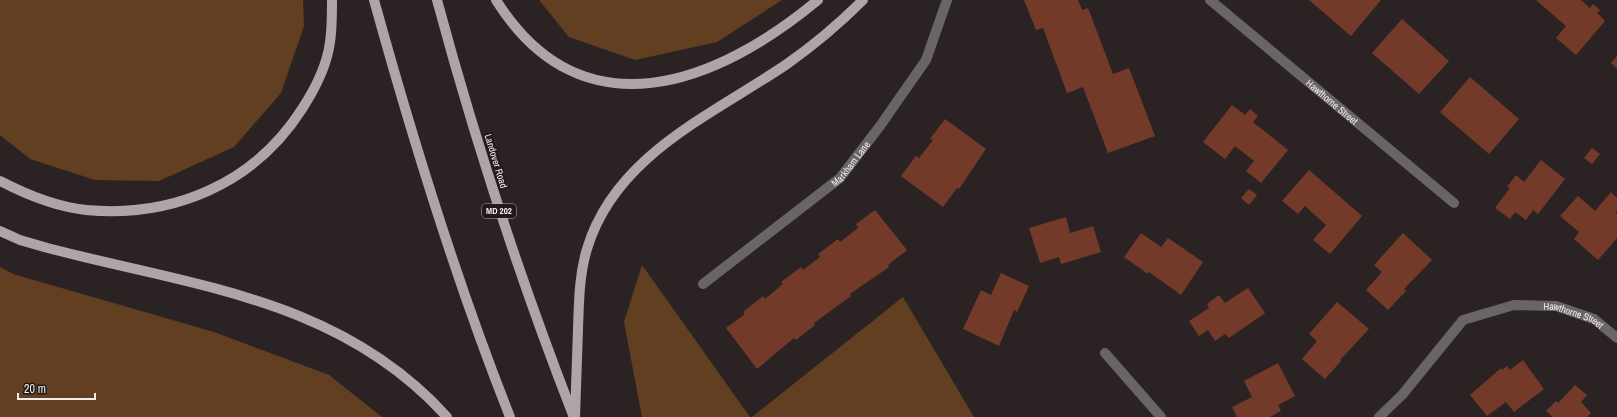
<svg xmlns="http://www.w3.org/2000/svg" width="1617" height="417" viewBox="0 0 1617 417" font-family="'Archivo Narrow',sans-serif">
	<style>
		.green { fill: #623f21 }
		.building { fill: #733a29 }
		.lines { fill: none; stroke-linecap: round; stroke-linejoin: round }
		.minor { stroke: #696567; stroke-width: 10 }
		.major { stroke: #aea5a8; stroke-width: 10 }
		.labels { text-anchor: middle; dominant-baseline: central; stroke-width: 4; stroke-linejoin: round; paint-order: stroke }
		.shield { fill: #21191a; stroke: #b3adae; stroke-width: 1 }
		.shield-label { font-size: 9px; font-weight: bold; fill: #f2eded }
		.street-label { font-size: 10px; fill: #f2eded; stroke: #21191a }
	</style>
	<rect width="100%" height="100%" fill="#2b2323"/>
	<!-- green -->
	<g class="green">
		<polygon points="0,0 303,0 304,26 281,93 234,147 159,181 95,180 30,159 0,135"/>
		<polygon points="539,0 782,0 717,42 635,60 569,37"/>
		<polygon points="642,265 750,417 642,417 624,322"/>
		<polygon points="0,267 13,274 214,332 329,375 382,417 0,417"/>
		<polygon points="903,297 974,417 752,417"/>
	</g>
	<!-- building -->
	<g class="building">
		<polygon points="1024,0 1078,0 1082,10 1088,8 1113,74 1129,68 1155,136 1108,153 1083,87 1067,93 1043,28 1036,30"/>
		<polygon points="1309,0 1381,0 1351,36"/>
		<polygon points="1536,0 1581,0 1590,8 1593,4 1600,10 1597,13 1605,21 1576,55 1556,38 1566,26"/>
		<polygon points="1402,19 1449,61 1419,94 1372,53"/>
		<polygon points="1617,56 1617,69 1611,63"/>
		<polygon points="1470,77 1519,119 1489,154 1440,112"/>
		<polygon points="1232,105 1245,115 1250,109 1258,116 1253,122 1288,150 1261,183 1246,171 1254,161 1235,146 1225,159 1203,142"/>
		<polygon points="945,119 986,149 959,189 957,188 943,207 901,176 916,156 919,158 933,140 930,139"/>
		<polygon points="1592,148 1600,154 1592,164 1584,158"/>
		<polygon points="1541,160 1565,179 1538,214 1533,210 1526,220 1515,212 1510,219 1495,208 1510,188 1507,187 1516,175 1524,182"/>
		<polygon points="1309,170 1362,216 1330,254 1313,240 1326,225 1305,206 1298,214 1282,201"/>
		<polygon points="1249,189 1257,195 1249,205 1241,198"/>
		<polygon points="1611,192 1617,198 1617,211 1615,213 1617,214 1617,238 1598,260 1574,239 1579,232 1560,216 1578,196 1595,211"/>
		<polygon points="875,210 907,250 888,265 889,267 850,294 851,296 814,323 815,325 796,340 794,338 757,369 726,328 745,314 743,312 763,296 765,299 783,284 781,282 801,267 803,270 820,257 818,254 838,239 840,242 858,228 856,224"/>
		<polygon points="1066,217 1070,233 1093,226 1101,252 1061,264 1059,257 1040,263 1029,228"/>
		<polygon points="1141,233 1161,247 1168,238 1203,262 1181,295 1149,272 1148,274 1124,257"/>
		<polygon points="1403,233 1432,260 1404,289 1406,291 1388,310 1366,290 1382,272 1374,265"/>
		<polygon points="1001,273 1029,286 1017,312 1014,310 999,346 963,329 981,290 991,295"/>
		<polygon points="1248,288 1265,313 1229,338 1225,334 1215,341 1208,330 1199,336 1189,321 1209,308 1207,304 1219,295 1225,303"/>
		<polygon points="1337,302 1369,329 1340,360 1341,361 1325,379 1302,359 1317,341 1309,334"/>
		<polygon points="1523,360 1544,389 1514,412 1506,402 1487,416 1470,395 1501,368 1502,370 1507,366 1510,370"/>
		<polygon points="1278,363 1295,396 1278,405 1281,411 1270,417 1237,417 1232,407 1252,397 1244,381"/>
		<polygon points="1575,385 1587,395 1581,402 1591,413 1587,417 1553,417 1546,411 1556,401 1558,403"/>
	</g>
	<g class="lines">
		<!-- minor -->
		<g class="minor">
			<path id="s1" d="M 1210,0 L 1454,203"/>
			<path id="s2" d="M 703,284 L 840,178 L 880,126 L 926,60 L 947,0"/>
			<polyline points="1105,353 1161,417"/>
			<path id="s3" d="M 1379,417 L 1402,395 L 1463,320 L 1514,305 L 1556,306 L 1594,319 L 1617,338"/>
		</g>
		<!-- major -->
		<g class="major">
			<path d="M 374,0 C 413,141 456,281 510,417"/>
			<path d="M 437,0 C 475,141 520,279 573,415"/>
			<path d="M 496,0 C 582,137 717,84 818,0"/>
			<path d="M 0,181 C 27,195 56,207 86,210 C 173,218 254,184 302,109 C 315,89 327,66 330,42 C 332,29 332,14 332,0"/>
			<path d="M 0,231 L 20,240 L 44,247 C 190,286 339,297 447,417"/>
			<path d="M 575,417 C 576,388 577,359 578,329 C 579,302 579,275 587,249 C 615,155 712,115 787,64 C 814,45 839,24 863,0"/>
		</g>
	</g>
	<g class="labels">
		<!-- shield labels -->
		<rect class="shield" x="482" y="204" width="34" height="14" rx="3"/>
		<g class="shield-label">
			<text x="499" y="211">MD 202</text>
		</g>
		<!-- street labels -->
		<g class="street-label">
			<text stroke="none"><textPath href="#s1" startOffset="159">Hawthorne Street</textPath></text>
			<text transform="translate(496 161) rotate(73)">Landover Road</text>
			<text stroke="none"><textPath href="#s2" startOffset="191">Markham Lane</textPath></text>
			<text stroke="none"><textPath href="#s3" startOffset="243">Hawthorne Street</textPath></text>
		</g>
	</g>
	<!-- scale -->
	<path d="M18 393v6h77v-6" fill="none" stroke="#f2eded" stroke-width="2"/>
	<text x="24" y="393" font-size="12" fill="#f2eded" stroke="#21191a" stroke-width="3" paint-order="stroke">20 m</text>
</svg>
